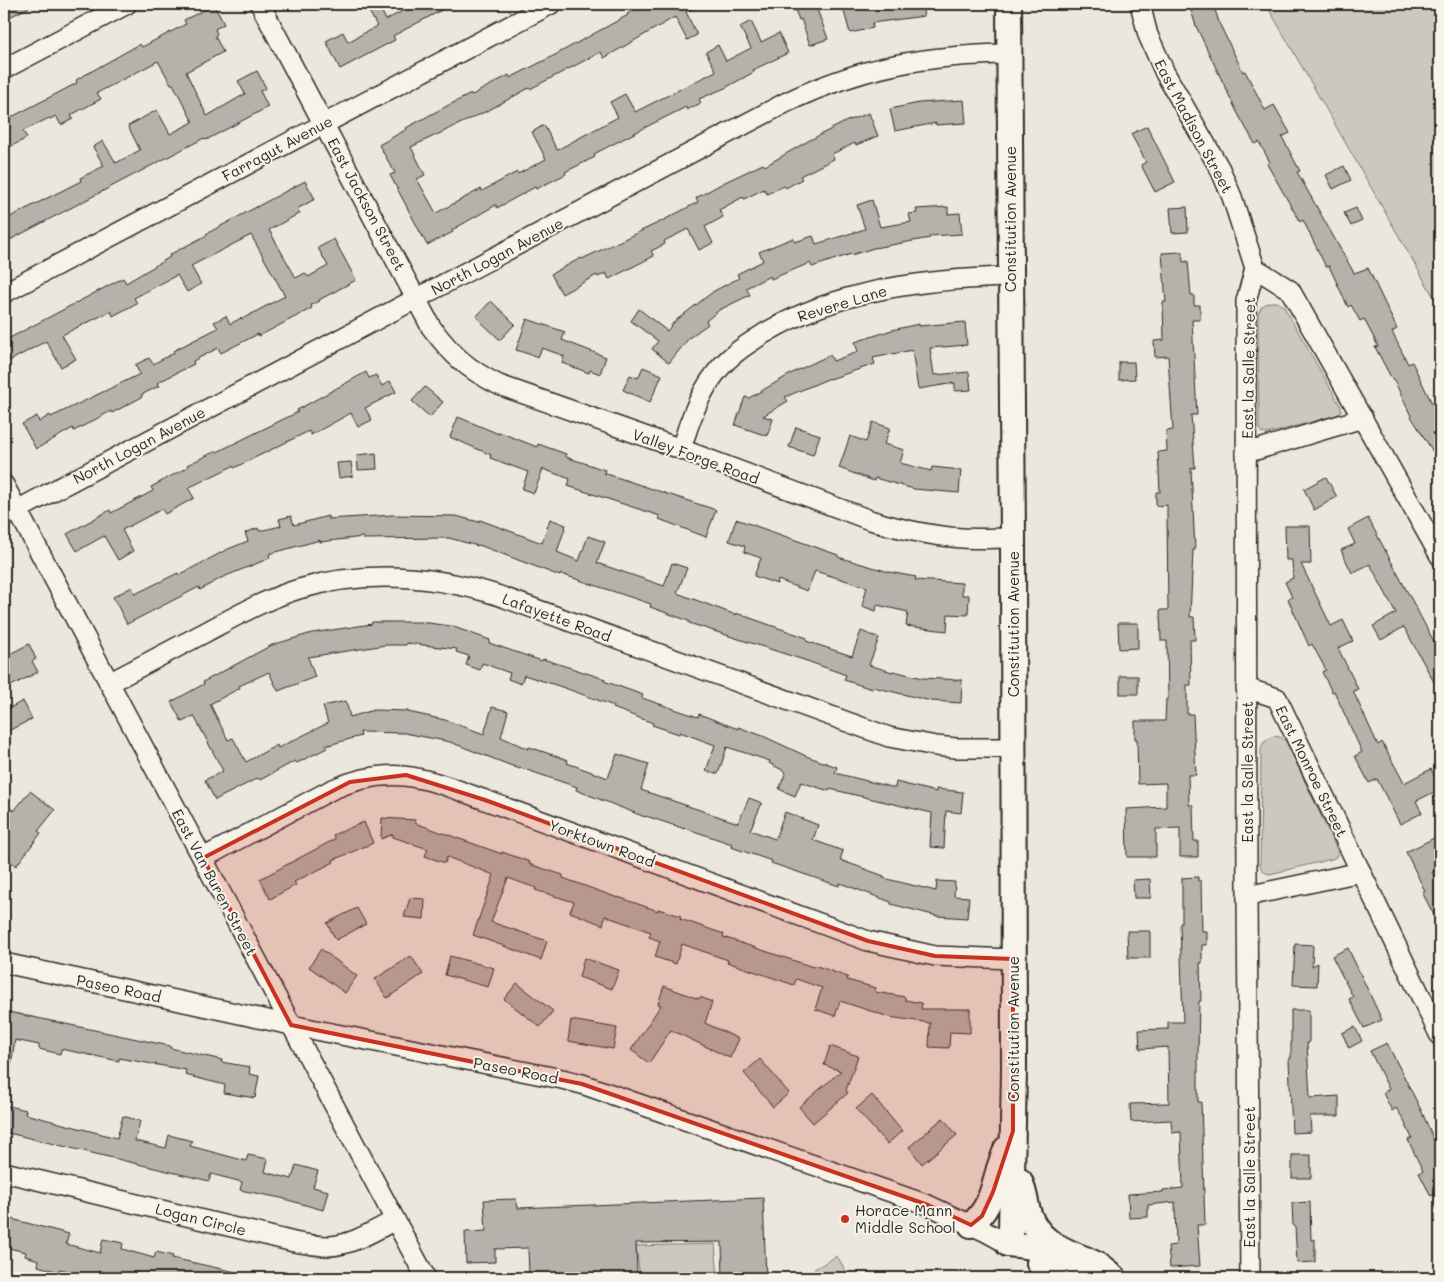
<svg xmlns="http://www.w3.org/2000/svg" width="1444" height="1282" viewBox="0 0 1444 1282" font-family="Mali,sans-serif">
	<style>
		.green { fill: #cbc8bf; stroke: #7b7a75 }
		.building { fill: #b5b2ab; stroke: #2b2b2b }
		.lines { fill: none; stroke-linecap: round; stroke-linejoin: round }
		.minor-casing { stroke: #2b2b2b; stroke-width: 22 }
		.major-casing { stroke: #2b2b2b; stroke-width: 28 }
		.minor { stroke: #f7f3e8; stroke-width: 19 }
		.major { stroke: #f7f3e8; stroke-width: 24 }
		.marked { fill: #c8321e; fill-opacity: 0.2; stroke: #c8321e; stroke-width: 4; stroke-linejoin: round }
		.poi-dot { fill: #c8321e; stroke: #f7f3e8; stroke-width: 2 }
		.labels { text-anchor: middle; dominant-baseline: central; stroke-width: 4; stroke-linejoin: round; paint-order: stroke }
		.street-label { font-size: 15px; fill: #2b2b2b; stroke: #f7f3e8 }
		.poi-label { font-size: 15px; fill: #2b2b2b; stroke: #f7f3e8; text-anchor: start }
	</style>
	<rect width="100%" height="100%" fill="#ebe7dd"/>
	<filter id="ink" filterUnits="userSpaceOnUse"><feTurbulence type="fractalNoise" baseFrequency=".02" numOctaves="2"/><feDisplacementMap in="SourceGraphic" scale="10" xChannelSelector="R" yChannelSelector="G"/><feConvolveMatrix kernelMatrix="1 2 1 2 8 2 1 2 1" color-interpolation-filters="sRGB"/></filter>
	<g filter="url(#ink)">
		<!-- green -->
		<g class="green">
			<polygon points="1266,4 1440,4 1440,308"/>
			<path d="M 1271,302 L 1277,302 L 1283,305 L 1341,407 L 1341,412 L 1337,415 L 1267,434 L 1262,433 L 1259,428 L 1258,314 C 1261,306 1264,304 1271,302 Z"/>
			<path d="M 1273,736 L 1280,737 L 1286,741 L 1338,852 L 1336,857 L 1332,859 L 1270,874 C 1264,873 1261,870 1260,864 L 1261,750 L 1263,743 Z"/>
			<polygon points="715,1244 718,1278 640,1278 636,1246"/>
			<polygon points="837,1256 850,1278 799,1278"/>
		</g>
		<!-- building -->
		<g class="building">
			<polygon points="4,4 35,4 4,20"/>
			<polygon points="365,4 378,4 386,20 408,8 406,4 453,4 393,36 395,40 340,69 326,41 343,32 348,42 377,26"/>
			<polygon points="644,4 701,4 686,12 697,35 687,40 675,17 604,58 601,52 530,89 529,88 489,110 411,147 425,175 417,179 436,213 481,189 482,191 517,172 518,174 546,159 532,132 544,125 557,150 618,117 610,102 625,94 635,112 716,71 706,52 718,45 726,61 751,48 740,27 751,21 761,42 779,33 788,53 753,70 754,72 725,88 699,99 701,103 687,110 686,107 648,126 594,154 595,157 565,172 566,174 536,189 535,187 497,208 496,205 452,230 453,232 427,245 390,175 395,173 379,145 407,129 406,128 443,108 471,94 472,95 509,75 510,78 555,55 628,15 627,14"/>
			<polygon points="793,4 815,4 828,39 810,45 801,19 799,20"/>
			<polygon points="842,4 857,4 858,9 878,4 922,4 924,16 872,23 873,28 850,33"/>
			<polygon points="1189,4 1213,4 1220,25 1243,72 1245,71 1265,110 1274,105 1290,133 1282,137 1300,171 1297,172 1354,273 1368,268 1397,329 1392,332 1408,364 1412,362 1440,420 1440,463 1412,418 1394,380 1393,381 1375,347 1378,346 1364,319 1360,321 1351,305 1348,307 1329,266 1326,267 1303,220 1300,222 1267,164 1270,162 1259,142 1255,144 1237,112 1196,26"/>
			<polygon points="214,5 224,24 215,29 217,34 215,36 223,52 186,72 207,116 245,94 238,81 257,71 266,88 260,91 268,107 206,140 204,138 4,243 4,220 81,181 80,178 104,166 93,147 103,141 116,163 140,150 128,126 157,110 170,134 193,122 173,84 171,84 158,61 97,93 101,99 71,115 73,119 61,125 56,116 50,119 49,118 23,131 27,138 4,150 4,121 77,83 76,80 140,44 142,47 186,24 184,20"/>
			<polygon points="964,100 966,123 936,125 936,123 895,131 890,109 919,103"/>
			<polygon points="869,113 878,136 856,145 855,143 832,154 834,159 800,176 802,179 786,188 784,186 767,194 764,189 744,199 743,197 719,210 723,217 705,227 713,243 699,250 688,229 664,241 665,244 651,251 654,256 609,279 606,273 598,277 597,275 562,294 551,274 581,258 582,259 662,221 698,202 696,198 723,183 763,164 765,166 808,141 847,121"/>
			<polygon points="1147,126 1175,182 1155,192 1141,165 1146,162 1131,134"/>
			<polygon points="1344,166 1351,180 1333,189 1326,175"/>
			<polygon points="305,181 315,199 297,209 300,213 269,230 296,278 305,273 308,277 328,266 318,248 334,239 356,280 319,300 320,301 311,305 312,308 280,325 259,336 258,334 221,353 218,348 193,361 194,364 157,383 159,386 141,395 142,397 112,413 111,411 74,431 73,428 36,449 22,424 37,416 39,422 50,415 51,417 140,374 135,365 149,358 153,364 174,353 173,351 218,328 214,322 226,316 230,324 241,318 242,319 285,296 251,235 191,266 201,284 187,292 177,275 134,298 137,303 113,316 111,311 62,335 76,359 61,367 46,341 4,364 4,341 123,278 126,283 170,257 169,255 207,235 206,234"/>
			<polygon points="872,200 880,227 911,222 909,214 917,213 916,209 948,207 948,214 960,213 962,234 930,236 930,238 874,248 851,255 851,254 812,267 810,263 771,279 770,276 746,288 750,295 719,310 706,321 708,324 689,338 669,363 652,349 658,341 631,321 639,309 667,331 674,322 714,291 739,278 737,274 763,261 759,252 793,238 795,242 813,236 816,244 865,229 857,205"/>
			<polygon points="1187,207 1188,232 1172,233 1170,208"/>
			<polygon points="1356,208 1362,221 1351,226 1344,213"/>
			<polygon points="1182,252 1183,262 1188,261 1191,295 1194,295 1194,305 1200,305 1200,320 1192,320 1197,415 1191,415 1195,468 1191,468 1195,550 1193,550 1190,617 1194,617 1195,640 1190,640 1191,685 1187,685 1187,714 1193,714 1196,775 1188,775 1189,805 1193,805 1194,841 1198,841 1198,857 1180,857 1180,828 1156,829 1156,857 1127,857 1126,809 1166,807 1166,783 1138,784 1137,739 1135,739 1135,721 1165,721 1166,699 1168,699 1167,641 1161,641 1160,610 1168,610 1167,515 1167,505 1156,506 1156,492 1160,492 1158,452 1167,451 1166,431 1173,430 1168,356 1155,357 1154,341 1164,340 1163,302 1166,302 1162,253"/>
			<polygon points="491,301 515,324 500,340 476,317"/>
			<polygon points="527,319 565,332 562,340 606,357 600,374 590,370 589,373 562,363 564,356 542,348 538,357 516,350"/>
			<polygon points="965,322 967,345 930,348 934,375 969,372 971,390 955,391 955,383 918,389 912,350 873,358 875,364 830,379 830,378 785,397 788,401 763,416 773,419 767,436 735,425 745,397 749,398 796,371 830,355 833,361 858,352 855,342 892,330 919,324 919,326"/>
			<polygon points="1119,362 1134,362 1135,379 1119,380"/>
			<polygon points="643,367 662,375 650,402 623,390 630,375 638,378"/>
			<polygon points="366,372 369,378 376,375 382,386 390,381 396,392 365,408 372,420 358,427 351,413 311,435 309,431 234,468 233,466 188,488 194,498 165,514 162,509 122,530 133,551 118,560 104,536 77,551 67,534 110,510 111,513 153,491 151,487 188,467 187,465 216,451 217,452 298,412 297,410"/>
			<polygon points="425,387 443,402 430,417 412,401"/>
			<polygon points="458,417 499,434 499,432 537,447 538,444 566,454 566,457 605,470 604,473 716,510 706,537 659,519 660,516 568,486 570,479 543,469 534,493 522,489 528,472 490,458 491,455 450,437"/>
			<polygon points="873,422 890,428 884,444 904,450 900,463 931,471 932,467 961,470 959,493 914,489 875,478 874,481 839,468 850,436 866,442"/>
			<polygon points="796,427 820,435 813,455 789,447"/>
			<polygon points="376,453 377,469 358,470 357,455"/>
			<polygon points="351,462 353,476 339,478 337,463"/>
			<polygon points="1326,477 1337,497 1314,510 1304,489"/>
			<polygon points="393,515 456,516 479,522 480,520 542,543 550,519 566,525 557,552 579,561 588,536 605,542 597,563 664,586 672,563 687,568 677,593 736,615 736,613 807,638 806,641 852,656 861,631 879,638 869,665 892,672 893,671 923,678 962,680 961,703 931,701 873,687 872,689 844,680 846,675 807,661 689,623 689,621 650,607 651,604 561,574 560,576 479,545 478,546 449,538 363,539 363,537 320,542 320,540 269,554 270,558 221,578 200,590 199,587 127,624 113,597 132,587 135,594 178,573 179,575 228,549 248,541 245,533 258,528 259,531 281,526 279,519 291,516 294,525 328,516 328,519"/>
			<polygon points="1368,518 1440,653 1440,693 1404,627 1381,640 1373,626 1396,613 1370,564 1352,573 1341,550 1355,544 1348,529"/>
			<polygon points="736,519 838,555 838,557 889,572 916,577 915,580 962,583 962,595 969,595 968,615 948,614 947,631 906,626 908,612 877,605 876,611 862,606 867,587 815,571 807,591 778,580 777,584 754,576 761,558 744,552 745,546 729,541"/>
			<polygon points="1285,526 1310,526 1311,564 1301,564 1331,626 1343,620 1353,641 1338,648 1358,689 1353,691 1378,745 1382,742 1404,783 1431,769 1440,787 1440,789 1416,801 1422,813 1400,824 1377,779 1369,783 1355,756 1362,752 1334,691 1332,692 1322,672 1326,670 1312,644 1309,646 1288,599 1292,597 1285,582 1293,578 1292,560 1286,560"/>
			<polygon points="372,622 421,622 451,626 490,640 489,643 542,661 543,659 605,679 604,681 643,695 642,698 698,717 699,714 738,729 738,727 763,736 806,756 837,767 835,773 895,788 896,782 936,792 936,789 963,792 961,813 946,811 944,848 930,847 932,813 830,789 829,791 801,782 795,796 779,789 786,772 769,763 770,761 727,747 718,774 706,771 715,745 680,732 679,734 652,725 653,723 613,708 614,706 562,687 524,675 521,684 508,679 510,673 482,663 480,670 466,665 469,656 456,652 457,649 406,643 406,645 386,645 308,657 315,677 278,691 269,672 239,686 240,688 210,704 228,740 233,738 246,762 277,745 278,748 328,723 323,706 346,701 350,717 374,710 408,711 408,712 445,720 484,734 492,707 508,711 501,737 528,749 529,747 568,760 567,763 608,778 617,754 649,764 641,790 738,823 749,798 762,803 750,830 775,839 785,812 818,825 813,840 843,851 840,860 884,876 883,878 936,891 937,881 955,882 954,896 969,897 967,918 937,916 891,904 891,902 840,883 839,886 771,863 772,861 731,847 732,844 685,828 685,829 646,816 645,817 576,790 577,787 521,768 520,769 450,742 405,733 360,732 361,736 325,746 327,748 297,763 295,761 260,780 258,778 215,800 205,780 223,771 194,716 182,722 171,702 204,684 203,682 272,645 312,633 372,624"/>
			<polygon points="1118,623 1138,623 1138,648 1119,649"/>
			<polygon points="29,644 36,659 32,661 38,672 7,688 4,681 4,657"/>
			<rect x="1120" y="676" width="18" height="18"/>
			<polygon points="23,701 32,719 4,733 4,711"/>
			<polygon points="30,791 55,810 38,831 41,833 16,866 4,856 4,803 14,811"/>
			<polygon points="382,818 415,820 415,823 502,854 502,852 530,862 529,864 563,875 563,878 618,898 618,897 658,911 658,909 681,916 680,919 724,934 723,937 813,967 814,965 848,977 847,980 876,988 875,992 905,997 905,1000 922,1003 921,1009 970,1009 970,1033 950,1032 949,1048 929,1047 930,1023 889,1017 840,1001 835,1016 815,1009 822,988 796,979 794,985 727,962 728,960 682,944 676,964 655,957 660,941 649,937 651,932 605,916 603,925 570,912 574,902 535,890 536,888 508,878 491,922 547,941 541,960 501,945 473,935 494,875 447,857 445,863 425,856 428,849 393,837 393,834 381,839"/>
			<polygon points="364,822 373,843 333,860 334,862 294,882 296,885 270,899 260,879 335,839 333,835"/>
			<polygon points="1440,835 1440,857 1434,860 1438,869 1432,872 1440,888 1440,927 1422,892 1425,891 1406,852"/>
			<polygon points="1198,877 1198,881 1201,881 1202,931 1207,931 1207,945 1202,945 1202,963 1200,963 1201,1001 1199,1001 1198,1052 1198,1102 1201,1102 1205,1225 1197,1225 1200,1266 1170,1268 1168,1246 1176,1245 1175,1202 1148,1205 1148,1217 1129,1218 1128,1194 1163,1192 1163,1190 1183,1188 1181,1132 1172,1133 1171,1120 1131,1122 1130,1104 1169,1103 1168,1047 1140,1049 1139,1030 1168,1029 1168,1022 1183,1022 1180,923 1182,923 1182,878"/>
			<polygon points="1150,879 1151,898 1134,898 1133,880"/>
			<polygon points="410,898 425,899 424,919 404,917"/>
			<polygon points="357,908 366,924 336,940 327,923"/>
			<polygon points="1127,931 1150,931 1150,958 1128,958"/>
			<polygon points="1295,944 1313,945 1312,966 1318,963 1317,986 1293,985"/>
			<polygon points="1348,948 1382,1020 1364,1028 1349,999 1353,997 1332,956"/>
			<polygon points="321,949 357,976 345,993 309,967"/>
			<polygon points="411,956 423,974 387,998 375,979"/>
			<polygon points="450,956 494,968 488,987 445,975"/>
			<polygon points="584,958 619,970 612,989 579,977"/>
			<polygon points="517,983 553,1011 540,1027 504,999"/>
			<polygon points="664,986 699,999 700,997 712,1002 705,1023 739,1039 730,1058 671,1030 649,1063 631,1050 661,1005 658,1004"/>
			<polygon points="1291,1010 1309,1010 1309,1043 1307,1043 1310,1098 1339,1096 1339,1116 1310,1116 1311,1132 1292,1133 1289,1059 1291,1058"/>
			<polygon points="4,1011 170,1046 170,1048 222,1060 221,1062 250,1067 249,1074 259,1076 255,1098 224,1093 225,1085 185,1075 186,1070 119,1058 119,1061 61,1049 60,1054 39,1049 39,1045 15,1040 11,1065 4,1064"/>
			<polygon points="571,1020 617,1028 613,1049 568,1041"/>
			<polygon points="1355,1027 1362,1041 1349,1048 1342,1033"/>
			<polygon points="1387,1043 1420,1108 1440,1153 1440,1192 1431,1196 1419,1173 1423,1171 1408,1140 1412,1138 1402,1117 1396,1108 1392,1111 1383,1093 1389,1089 1370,1051"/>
			<polygon points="830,1046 858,1056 846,1090 848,1093 813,1123 799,1107 841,1071 824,1065"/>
			<polygon points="760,1059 789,1093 773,1107 744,1073"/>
			<polygon points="872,1095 902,1131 887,1144 856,1109"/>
			<polygon points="4,1105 26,1110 25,1114 117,1138 123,1116 140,1121 135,1141 166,1148 169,1135 192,1141 190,1146 246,1161 248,1155 268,1159 265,1172 292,1179 296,1165 318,1171 313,1187 328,1191 323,1210 281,1198 240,1190 242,1182 211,1174 209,1181 4,1132"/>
			<polygon points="943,1118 957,1135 922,1164 909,1147"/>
			<rect x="1292" y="1155" width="19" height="23"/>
			<polygon points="763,1198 766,1278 723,1278 722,1242 636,1243 637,1278 536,1278 536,1274 529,1274 528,1248 495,1249 495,1262 466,1263 465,1232 486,1231 484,1200 516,1199 518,1208"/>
			<polygon points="1310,1202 1311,1240 1315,1239 1315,1262 1297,1263 1295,1226 1293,1226 1292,1203"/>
			<polygon points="4,1217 69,1234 66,1244 100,1253 103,1239 123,1243 122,1249 154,1258 156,1252 173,1256 172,1258 240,1273 239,1278 140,1278 116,1272 116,1275 99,1271 97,1278 95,1278 60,1269 59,1272 38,1266 39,1260 25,1256 26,1252 4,1247"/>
		</g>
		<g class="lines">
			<!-- minor casing -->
			<g class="minor-casing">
				<g id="minor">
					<path d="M 260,4 L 431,327 C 452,355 467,369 499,385 L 681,449 L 870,520 C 900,529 931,536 962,538 C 979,539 996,538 1013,538"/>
					<polyline points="1140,4 1148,35 1165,73 1220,169 1232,197 1255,268 1290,290 1440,556"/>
					<polyline points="4,69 127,4"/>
					<polyline points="4,293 551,4"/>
					<path d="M 681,449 C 689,423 698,396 715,374 C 728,356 746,345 765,333 C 839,289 926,279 1011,277"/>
					<polyline points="1246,453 1363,418"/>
					<polyline points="4,485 426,1278"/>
					<path d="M 4,517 L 787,102 C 863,66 926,55 1010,54"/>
					<path d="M 109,683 C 141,666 174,649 206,632 C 236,616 266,599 299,589 C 365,570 432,575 497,595 L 889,737 L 936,746 L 956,748 L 1013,748"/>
					<polyline points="1246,688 1277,698 1440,1036"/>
					<path d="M 203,858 L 331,790 C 393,763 425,778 485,800 L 868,941 L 935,956 L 1013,959"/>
					<polyline points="1247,896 1361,872"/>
					<polyline points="4,963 291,1025 562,1079 582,1084 928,1205 986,1232 1008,1244"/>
					<path d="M 4,1172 L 294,1242 C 305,1244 317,1246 329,1246 C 352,1245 374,1231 395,1220"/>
					<polyline points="1250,1278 1247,896 1246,301 1255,268"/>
				</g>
			</g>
			<!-- major casing -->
			<g class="major-casing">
				<g id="major">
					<path d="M 1020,1181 C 1024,1190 1025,1198 1027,1207 C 1034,1239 1058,1248 1085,1259"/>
					<path d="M 971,1225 C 990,1208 991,1195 998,1172 C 1000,1164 1004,1156 1006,1149"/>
					<polyline points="1008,1244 1011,1231 1014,1069 1013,538 1009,4"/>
					<polyline points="1008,1244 1033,1247 1058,1257 1085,1259 1096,1264 1114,1278"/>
					<polyline points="1039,1263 1080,1278"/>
				</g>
			</g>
			<!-- minor -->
			<use href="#minor" class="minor"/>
			<!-- major -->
			<use href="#major" class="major"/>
		</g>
	</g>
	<!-- marked area -->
	<path class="marked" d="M 406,775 L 485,800 L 868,941 L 935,956 L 1013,959 L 1013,1131 L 993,1192 L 982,1216 L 971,1225 L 928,1205 L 582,1084 L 291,1025 L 203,858 L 350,782 Z"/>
	<!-- markers -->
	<circle class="poi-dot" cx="845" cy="1219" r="5"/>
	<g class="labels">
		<!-- street labels -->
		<g class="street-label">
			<text transform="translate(1194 126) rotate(62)">East Madison Street</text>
			<text transform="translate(277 148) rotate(-28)">Farragut Avenue</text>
			<text transform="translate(367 204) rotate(62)">East Jackson Street</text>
			<text transform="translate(1010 219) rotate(-90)">Constitution Avenue</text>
			<text transform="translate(497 256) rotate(-28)">North Logan Avenue</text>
			<text transform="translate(842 303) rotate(-17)">Revere Lane</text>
			<text transform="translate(1248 368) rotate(-89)">East la Salle Street</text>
			<text transform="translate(139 445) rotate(-28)">North Logan Avenue</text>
			<text transform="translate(696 456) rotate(20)">Valley Forge Road</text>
			<text transform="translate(557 617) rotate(20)">Lafayette Road</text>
			<text transform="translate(1013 624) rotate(-90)">Constitution Avenue</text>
			<text transform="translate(1312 771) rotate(64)">East Monroe Street</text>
			<text transform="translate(1247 772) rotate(-90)">East la Salle Street</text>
			<text transform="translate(602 843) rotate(20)">Yorktown Road</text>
			<text transform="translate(215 882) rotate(62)">East Van Buren Street</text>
			<text transform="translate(119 988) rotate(12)">Paseo Road</text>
			<text transform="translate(1013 1029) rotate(-90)">Constitution Avenue</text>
			<text transform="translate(516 1070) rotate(11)">Paseo Road</text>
			<text transform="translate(1249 1177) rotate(-90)">East la Salle Street</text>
			<text transform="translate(201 1219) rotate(14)">Logan Circle</text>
		</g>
		<!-- poi labels -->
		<g class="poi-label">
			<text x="855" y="1210">Horace Mann<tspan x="855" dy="17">Middle School</tspan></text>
		</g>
	</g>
	<!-- margin -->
	<rect width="1444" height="1282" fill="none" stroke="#f7f3e8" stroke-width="20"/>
	<rect x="10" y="10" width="1424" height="1262" fill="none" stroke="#2b2b2b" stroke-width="2" filter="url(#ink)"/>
</svg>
